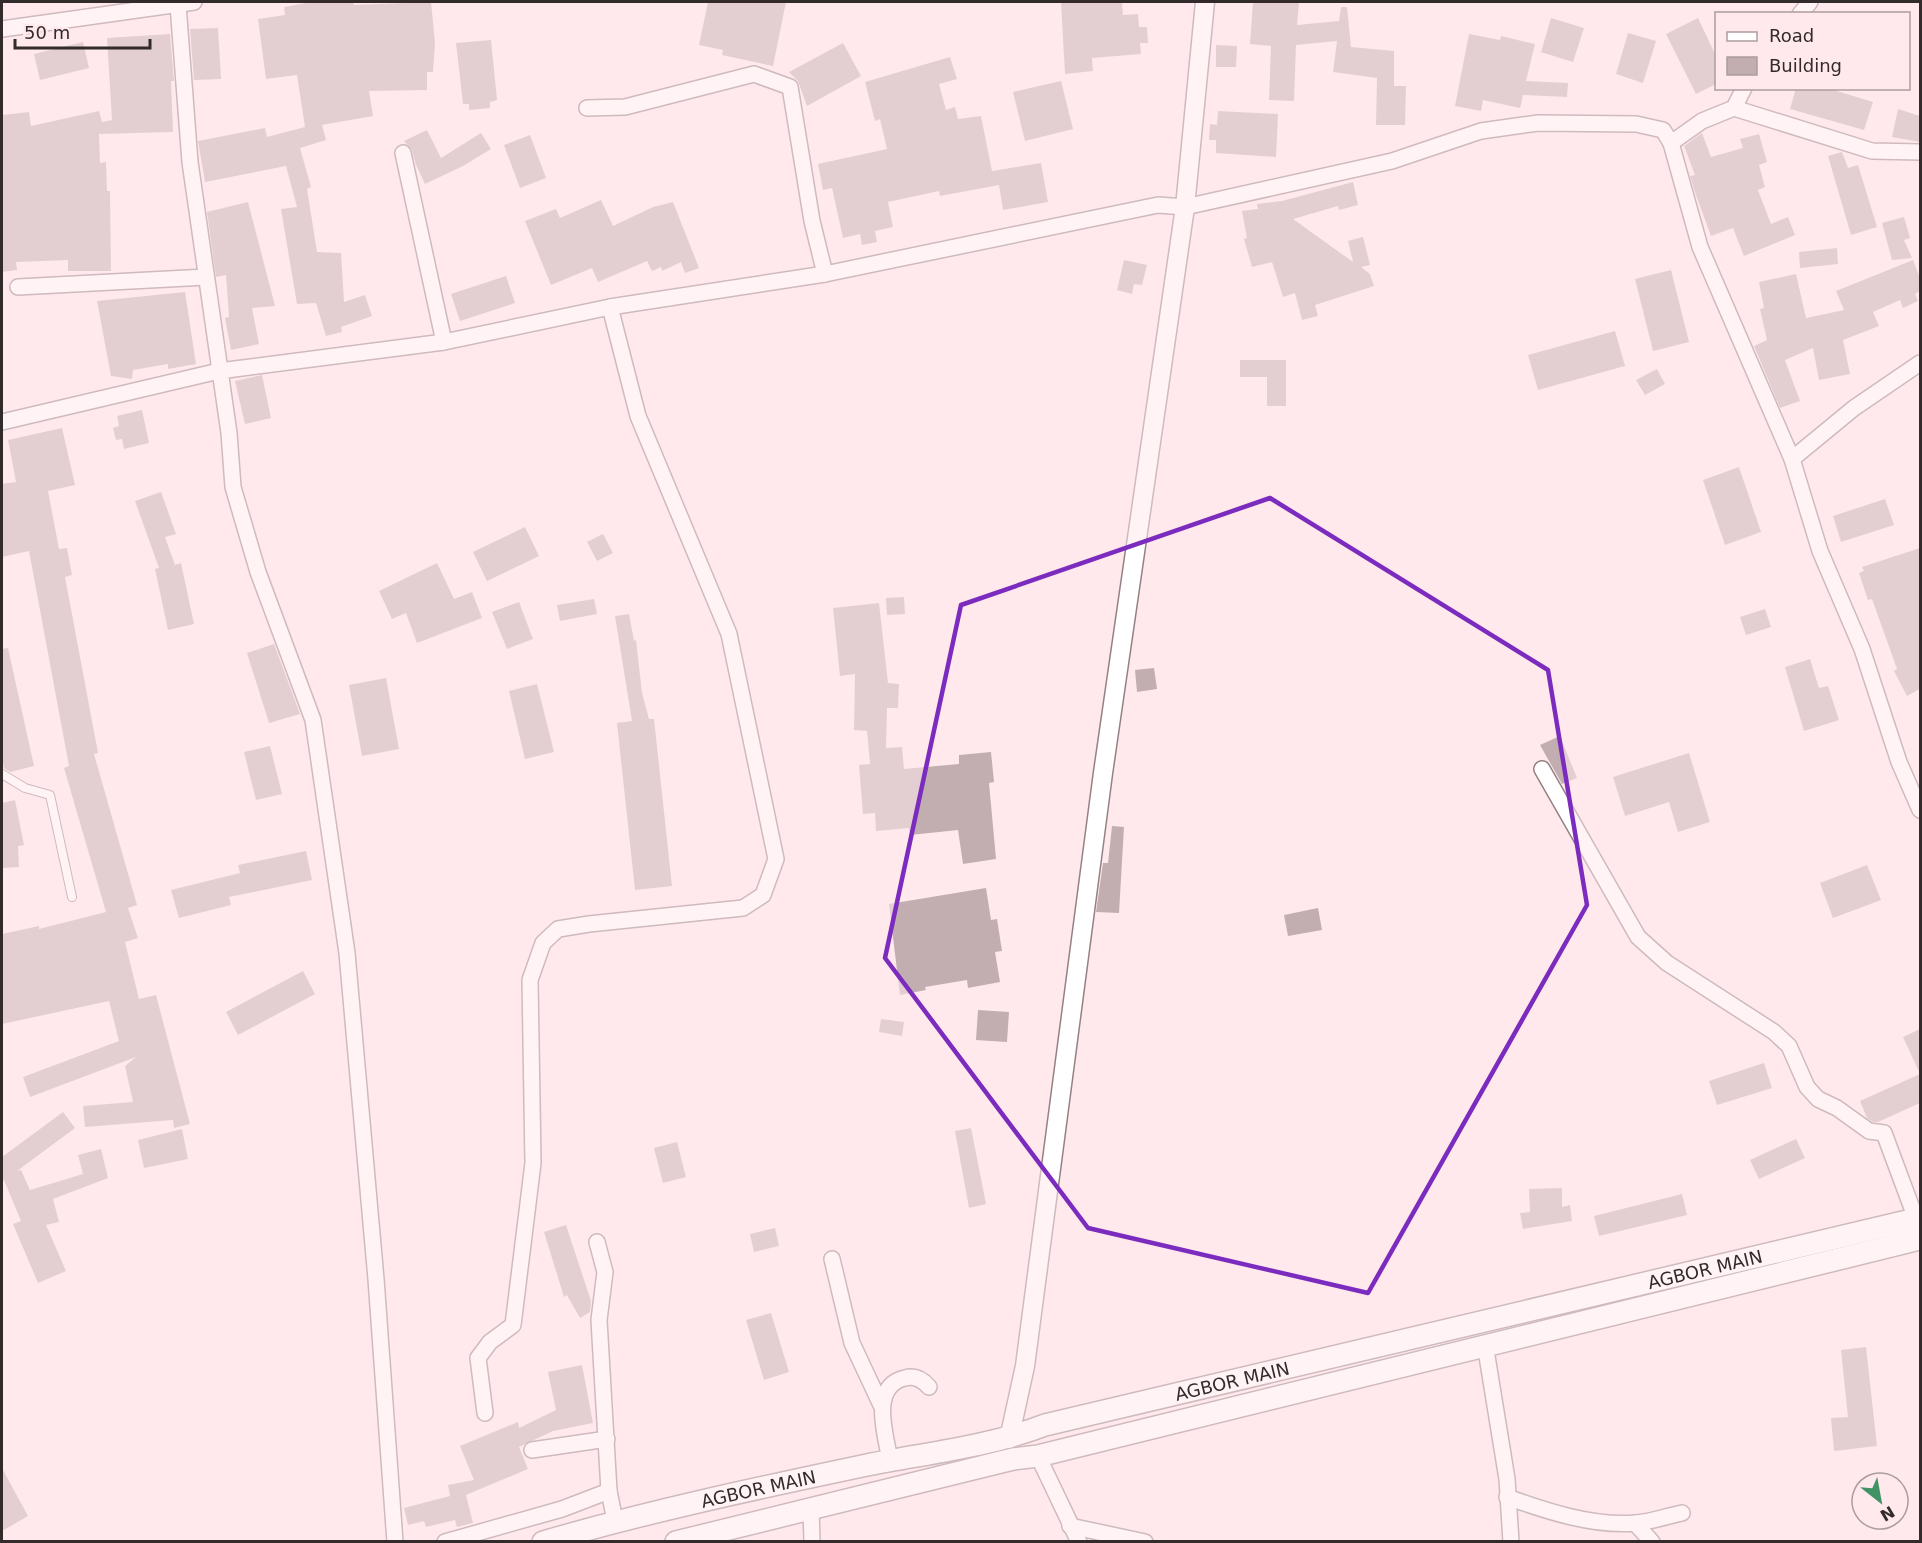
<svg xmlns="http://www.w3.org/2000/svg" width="1922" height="1543" viewBox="0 0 1922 1543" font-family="'DejaVu Sans',sans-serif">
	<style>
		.building { fill: #c2aeb1 }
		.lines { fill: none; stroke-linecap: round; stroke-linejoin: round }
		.service-casing { stroke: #948184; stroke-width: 10 }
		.minor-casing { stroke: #948184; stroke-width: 18 }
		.tertiary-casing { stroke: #948184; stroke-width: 21 }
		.secondary-casing { stroke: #948184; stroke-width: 24 }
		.service { stroke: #fff; stroke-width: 8 }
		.minor { stroke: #fff; stroke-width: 15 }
		.tertiary { stroke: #fff; stroke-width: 18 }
		.secondary { stroke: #fff; stroke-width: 21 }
		.marked { fill: none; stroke: #7b2cbf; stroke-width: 4.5; stroke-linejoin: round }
		.labels { text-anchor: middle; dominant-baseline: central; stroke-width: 5; stroke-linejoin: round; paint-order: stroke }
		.street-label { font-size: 18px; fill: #322a2b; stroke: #ffe9ed }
	</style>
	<rect width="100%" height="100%" fill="#ffe9ed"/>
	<!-- building -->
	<g class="building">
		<polygon points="312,2 353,2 354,5 431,2 435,43 433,72 427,72 427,90 369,91 373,116 322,125 326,140 300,148 311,187 307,189 317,252 341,253 344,302 365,295 372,316 341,327 342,332 326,336 316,303 297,304 281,209 297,207 286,166 205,182 198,141 265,128 267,137 305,127 297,75 266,79 258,19 285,15 284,7"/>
		<polygon points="708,2 786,2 773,66 722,55 723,50 699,45"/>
		<polygon points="1061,2 1122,2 1123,15 1138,14 1139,27 1147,27 1148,43 1140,43 1141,54 1092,58 1093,71 1065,74"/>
		<polygon points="1253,2 1299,3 1297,25 1339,21 1341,7 1347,7 1351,47 1394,51 1394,86 1406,86 1405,125 1376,125 1377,78 1333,72 1337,41 1296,45 1294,101 1269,100 1271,46 1250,44"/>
		<polygon points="1551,18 1584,28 1573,62 1541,52"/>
		<polygon points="1698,18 1716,56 1716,84 1696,94 1666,34"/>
		<polygon points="218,28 221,79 194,80 190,29"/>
		<polygon points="1628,33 1656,41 1643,83 1616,74"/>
		<polygon points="170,34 174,81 171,81 173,132 99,134 100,163 106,162 107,191 110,191 111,271 68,271 68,260 16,262 17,270 2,272 2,115 29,112 31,126 99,111 102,122 112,120 107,38"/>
		<polygon points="1469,34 1500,40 1501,36 1535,44 1526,81 1568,83 1567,97 1523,95 1520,108 1483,100 1481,111 1455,106"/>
		<polygon points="491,40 497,100 490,102 490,108 469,110 469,104 463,104 456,43"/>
		<polygon points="83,42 89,68 40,80 34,54"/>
		<polygon points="843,43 861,76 807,106 798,81 789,72"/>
		<polygon points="1216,45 1237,46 1236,67 1216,67"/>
		<polygon points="950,57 957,79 939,84 946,110 955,107 958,119 981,116 992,171 1041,163 1048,202 1003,210 999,185 940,196 939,191 888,202 893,227 875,231 877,242 862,245 860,234 843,238 832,188 823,190 818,164 887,149 880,119 875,121 865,82"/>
		<polygon points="1061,81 1073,129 1025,141 1013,92"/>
		<polygon points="1796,88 1827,88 1873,102 1864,130 1790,109"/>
		<polygon points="1898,109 1920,116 1920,142 1892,137"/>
		<polygon points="1218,111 1278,114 1276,157 1216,153 1216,140 1209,140 1210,124 1217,125"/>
		<polygon points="427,130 441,158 481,133 491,149 463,166 425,184 416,165 412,150 404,141"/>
		<polygon points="1702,133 1711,157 1743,148 1740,139 1759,134 1767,162 1759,165 1765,187 1758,190 1771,224 1788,217 1795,235 1744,256 1733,228 1711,236 1696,195 1690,176 1695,175 1684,146"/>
		<polygon points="530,135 546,178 520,188 504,145"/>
		<polygon points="1842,152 1848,168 1858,165 1877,227 1851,235 1828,156"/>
		<polygon points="1353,182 1358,205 1339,210 1338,206 1293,219 1353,262 1348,241 1363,237 1370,265 1361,267 1370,274 1374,286 1315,305 1318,316 1302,320 1295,293 1283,297 1272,262 1252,267 1244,239 1247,238 1242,211 1258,209 1257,204 1282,201"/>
		<polygon points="601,200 613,226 653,207 673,202 699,268 685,273 681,262 662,271 661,267 652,271 647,261 598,282 592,268 551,285 525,221 556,209 560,218"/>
		<polygon points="248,202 275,306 252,308 259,344 231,350 225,318 229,317 226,275 216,277 207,212"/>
		<polygon points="1904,217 1910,238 1904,240 1912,258 1892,260 1882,223"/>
		<polygon points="1837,248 1838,264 1800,268 1799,252"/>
		<polygon points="1124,260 1147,265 1142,285 1134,284 1132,294 1117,290"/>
		<polygon points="1913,260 1920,278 1920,291 1915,294 1918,301 1903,308 1900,300 1873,312 1879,326 1843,340 1850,374 1819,380 1813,348 1785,360 1800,401 1780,408 1754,346 1767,340 1760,309 1764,308 1759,282 1796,274 1806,318 1844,310 1836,291"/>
		<polygon points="1671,270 1689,342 1653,351 1635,279"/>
		<polygon points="506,276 515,303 460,321 451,294"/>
		<polygon points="185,292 196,364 168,369 168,364 133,370 132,379 111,376 97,301"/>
		<polygon points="1615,331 1625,366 1538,390 1528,355"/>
		<polygon points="1240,360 1286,360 1286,406 1267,406 1267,377 1240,377"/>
		<polygon points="1657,369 1665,384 1645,395 1636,380"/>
		<polygon points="262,375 271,418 245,424 235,381"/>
		<polygon points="142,410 149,443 124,449 122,439 116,440 113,428 119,426 117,416"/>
		<polygon points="62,428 75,485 48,491 59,549 67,548 72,575 65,577 98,753 94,754 137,905 128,908 138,938 125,942 139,999 156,995 190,1124 174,1128 173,1120 85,1127 83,1106 133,1102 125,1066 136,1057 30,1097 23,1077 119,1041 109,1001 2,1024 2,934 39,926 39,929 106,912 64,768 69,766 29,551 2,557 2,484 16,482 8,440"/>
		<polygon points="1739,467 1761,532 1725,545 1703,480"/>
		<polygon points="161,492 176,534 165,537 175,565 181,563 194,624 168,630 155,569 159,568 135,501"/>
		<polygon points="1885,499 1894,525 1841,542 1833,516"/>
		<polygon points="525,527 539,556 487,581 473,552"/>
		<polygon points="603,534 613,553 597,561 587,542"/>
		<polygon points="1920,548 1920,689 1907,696 1894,671 1897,669 1872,599 1868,600 1859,573 1864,571 1862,567"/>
		<polygon points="437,563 454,599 472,592 482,618 417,643 406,613 392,619 379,591"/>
		<polygon points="904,597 905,614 887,615 886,598"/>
		<polygon points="594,599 597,614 560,621 557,605"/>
		<polygon points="519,602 533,639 507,649 492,612"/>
		<polygon points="879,603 888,683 899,684 898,708 887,708 886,748 902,747 904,769 959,764 959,755 991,752 994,782 989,783 996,859 963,864 958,830 910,835 909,828 876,831 875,813 863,814 859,765 870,764 867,731 854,730 855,674 840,676 833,608"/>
		<polygon points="1765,609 1771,627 1746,635 1740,617"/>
		<polygon points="629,614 634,641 636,640 642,693 649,719 654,719 672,886 635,890 617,723 632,721 615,616"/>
		<polygon points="274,644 300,714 269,723 247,653"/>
		<polygon points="8,648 34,766 10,772 4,768 2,758 2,649"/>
		<polygon points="1810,659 1819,688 1828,686 1839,720 1804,731 1785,667"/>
		<polygon points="1154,668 1157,689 1137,692 1135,670"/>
		<polygon points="386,678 399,749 362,756 349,685"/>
		<polygon points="537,684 554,752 525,759 509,691"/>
		<polygon points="1560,736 1577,778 1562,784 1540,745"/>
		<polygon points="270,746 282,794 256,800 244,752"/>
		<polygon points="1689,753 1710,822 1678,832 1669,802 1625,816 1613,777"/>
		<polygon points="15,800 24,845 18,846 19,867 3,868 2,803"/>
		<polygon points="1112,826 1124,827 1119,913 1096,912 1103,863 1108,863"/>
		<polygon points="306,851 312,880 229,897 231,905 179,918 171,890 240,873 238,865"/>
		<polygon points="1867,865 1881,900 1833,918 1820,883"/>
		<polygon points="986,888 991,920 997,919 1002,951 995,952 1000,982 968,988 967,980 925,987 926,990 900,995 889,904"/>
		<polygon points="1318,908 1322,930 1288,936 1284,915"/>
		<polygon points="303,971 315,994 238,1035 226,1012"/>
		<polygon points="978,1010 1009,1012 1007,1042 976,1040"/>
		<polygon points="881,1019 904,1022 902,1036 879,1032"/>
		<polygon points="1920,1029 1920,1103 1878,1122 1873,1122 1867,1118 1860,1101 1920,1074 1903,1037"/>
		<polygon points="1764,1063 1772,1088 1717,1105 1709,1081"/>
		<polygon points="63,1112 75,1128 17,1171 21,1170 30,1190 83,1174 78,1155 101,1149 108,1178 53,1199 59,1222 46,1225 66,1271 38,1283 13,1224 21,1221 4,1180 2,1182 2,1157"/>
		<polygon points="971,1128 986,1204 969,1208 955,1131"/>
		<polygon points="182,1129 188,1159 144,1168 138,1140"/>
		<polygon points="1796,1139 1805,1158 1759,1179 1750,1160"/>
		<polygon points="677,1142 686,1177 663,1183 654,1148"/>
		<polygon points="1562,1188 1562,1207 1570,1205 1572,1221 1523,1229 1520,1213 1530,1212 1529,1189"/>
		<polygon points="1682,1194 1687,1215 1599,1236 1594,1216"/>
		<polygon points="566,1225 591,1301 590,1312 580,1318 567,1295 564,1297 544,1232"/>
		<polygon points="775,1228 779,1246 754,1252 750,1234"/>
		<polygon points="771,1313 789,1372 764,1380 746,1320"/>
		<polygon points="1866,1347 1877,1446 1834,1451 1831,1418 1848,1417 1841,1350"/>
		<polygon points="582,1365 593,1423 553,1431 519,1447 528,1469 466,1495 473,1523 457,1527 455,1520 426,1527 424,1521 408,1525 404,1508 450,1496 448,1485 474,1480 460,1446 518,1422 519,1428 556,1410 548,1372"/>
		<polygon points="2,1468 28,1516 2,1531"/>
	</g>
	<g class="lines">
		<!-- service casing -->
		<g class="service-casing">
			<polyline id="service" points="2,774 25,788 50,795 72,897"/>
		</g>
		<!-- minor casing -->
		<g class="minor-casing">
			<g id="minor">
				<polyline points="178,5 190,162 229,433 233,487 258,572 313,720 347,953 376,1279 395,1542"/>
				<polyline points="1800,14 1810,2"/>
				<polyline points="2,29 194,2"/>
				<polyline points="587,108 625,107 754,74 790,87 812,221 825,274"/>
				<polyline points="1734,108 1872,151 1920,152"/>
				<polyline points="1671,143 1700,247 1792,459 1820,551 1862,649 1899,762 1920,810"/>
				<polyline points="403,153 444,342"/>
				<polyline points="18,287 206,277"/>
				<polyline points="2,422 219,371 444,342 610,307 825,274 1158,205 1185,207 1392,161 1481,131 1538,123 1636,124 1663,130 1671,143 1702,121 1734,108 1744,88"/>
				<polyline points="1792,459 1854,408 1920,363"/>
				<polyline points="1542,769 1638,937 1667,963 1774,1032 1789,1046 1807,1087 1818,1099 1837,1108 1869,1131 1884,1133 1916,1219"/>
				<polyline points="597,1242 605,1272 599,1320 609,1491 615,1521"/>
				<polyline points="832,1259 852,1343 881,1405"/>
				<polyline points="1485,1344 1507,1479 1511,1542"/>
				<polyline points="485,1413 478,1358 490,1342 513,1325 533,1163 530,980 543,943 558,929 589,924 743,908 763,895 776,859 729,634 638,416 610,307"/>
				<polyline points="532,1450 607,1439"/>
				<polyline points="1038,1456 1079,1542"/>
				<path d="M 890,1460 C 886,1436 869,1386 905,1378 C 915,1375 923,1380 929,1387"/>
				<path d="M 1507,1497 C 1546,1511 1594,1527 1636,1523 C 1651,1522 1667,1516 1682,1513"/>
				<polyline points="811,1508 812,1542"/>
				<polyline points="1635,1523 1652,1542"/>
				<polyline points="1070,1526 1145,1542"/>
				<polyline points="445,1542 562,1509 609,1491"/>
			</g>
		</g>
		<!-- tertiary casing -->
		<g class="tertiary-casing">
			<polyline id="tertiary" points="1009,1439 1025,1366 1103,773 1185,207 1205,2"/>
		</g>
		<!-- secondary casing -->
		<g class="secondary-casing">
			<g id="secondary">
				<path id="s1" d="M 543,1542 C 650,1511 758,1488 867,1465 C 927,1453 988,1447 1045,1425 L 1920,1218"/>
				<polyline points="676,1542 1013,1459 1038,1456 1920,1239"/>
			</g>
		</g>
		<!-- service -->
		<use href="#service" class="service"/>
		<!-- minor -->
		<use href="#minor" class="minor"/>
		<!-- tertiary -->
		<use href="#tertiary" class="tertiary"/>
		<!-- secondary -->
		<use href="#secondary" class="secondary"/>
	</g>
	<!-- marked area -->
	<path d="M0 0H1922V1543H0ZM 1270,498 L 1548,670 L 1587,905 L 1368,1293 L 1088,1228 L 885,958 L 961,605 Z" fill="#ffe9ed" fill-opacity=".55" fill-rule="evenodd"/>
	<path class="marked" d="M 1270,498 L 1548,670 L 1587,905 L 1368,1293 L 1088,1228 L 885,958 L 961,605 Z"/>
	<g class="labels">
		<!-- street labels -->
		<g class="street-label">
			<text stroke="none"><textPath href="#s1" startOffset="1194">AGBOR MAIN</textPath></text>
			<text stroke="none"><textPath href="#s1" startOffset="708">AGBOR MAIN</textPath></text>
			<text stroke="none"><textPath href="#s1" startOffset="222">AGBOR MAIN</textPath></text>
		</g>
	</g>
	<!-- border -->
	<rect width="1922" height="1543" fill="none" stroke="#322a2b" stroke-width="6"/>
	<!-- legend -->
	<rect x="1715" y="12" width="195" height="78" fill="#ffe9ed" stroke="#ad9d9f" stroke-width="1.5"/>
	<rect x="1727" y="32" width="30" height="9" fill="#ffffff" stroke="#ad9d9f" stroke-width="1.5"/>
	<text x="1769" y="42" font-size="18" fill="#322a2b">Road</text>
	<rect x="1727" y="57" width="30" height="18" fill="#c2aeb1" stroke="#ad9d9f" stroke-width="1.5"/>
	<text x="1769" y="72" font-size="18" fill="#322a2b">Building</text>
	<!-- north arrow -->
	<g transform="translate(1880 1501) rotate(149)"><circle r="28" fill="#ffe9ed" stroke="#ad9d9f" stroke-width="1.5"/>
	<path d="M0-4.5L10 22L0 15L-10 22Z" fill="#409365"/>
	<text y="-9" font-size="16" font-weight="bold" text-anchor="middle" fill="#322a2b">N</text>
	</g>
	<!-- scale -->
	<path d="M15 39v9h135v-9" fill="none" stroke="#322a2b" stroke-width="3"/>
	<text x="24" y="39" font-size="18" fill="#322a2b" stroke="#ffe9ed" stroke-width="4.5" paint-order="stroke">50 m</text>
</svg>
